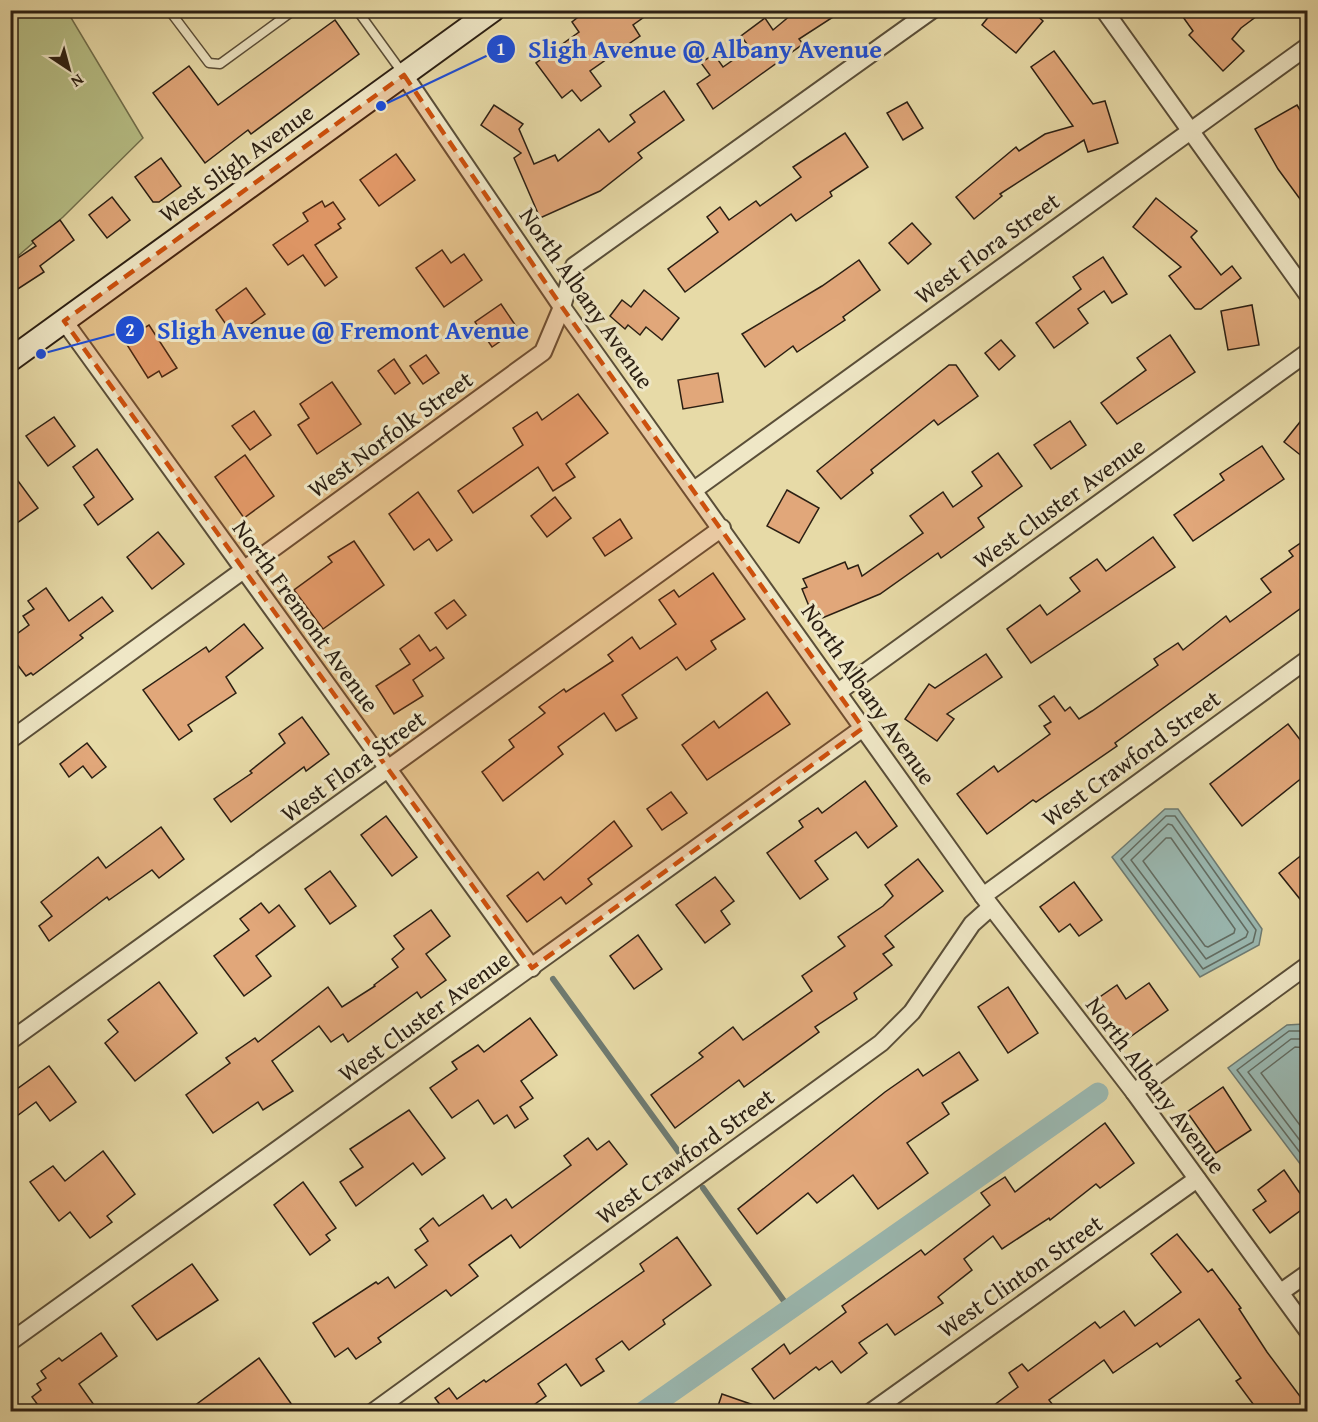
<svg xmlns="http://www.w3.org/2000/svg" width="1318" height="1422" viewBox="0 0 1318 1422" font-family="'Gentium Book Plus',serif">
	<style>
		.green { fill: #b7bf86; stroke: #716f4c; stroke-width: 1.5 }
		.water { fill: #9ab8b1; stroke: #6e7b72; stroke-width: 1.5 }
		.lines { fill: none; stroke-linecap: round; stroke-linejoin: round }
		.shore { stroke: #626c62; stroke-width: 1.5 }
		.stream { stroke: #6e7b72; stroke-width: 6 }
		.canal { stroke: #9ab8b1; stroke-width: 21 }
		.building { fill: #e1a77a; stroke: #2b1f13; stroke-width: 1.5 }
		.service-casing { stroke: #5a4e38; stroke-width: 11 }
		.minor-casing { stroke: #5a4e38; stroke-width: 20 }
		.secondary-casing { stroke: #2b1f13; stroke-width: 26 }
		.service { stroke: #efe7c6; stroke-width: 8 }
		.minor { stroke: #efe7c6; stroke-width: 16 }
		.secondary { stroke: #efe7c6; stroke-width: 22 }
		.marked { fill: #cc500d; fill-opacity: 0.2; stroke: #cc500d; stroke-width: 4.5; stroke-dasharray: 12 8; stroke-linejoin: round }
		.labels { text-anchor: middle; dominant-baseline: central; stroke-width: 6; stroke-linejoin: round; paint-order: stroke }
		.street-label { font-size: 24px; fill: #2b1f13; stroke: #efe7c6 }
		.leader { fill: none; stroke: #1d4ed8; stroke-width: 2 }
		.callout-dot { fill: #1d4ed8; stroke: #efe7c6; stroke-width: 2 }
		.mark-label { font-size: 18px; text-anchor: middle; font-weight: bold; fill: #fff }
		.callout-label { font-size: 26px; text-anchor: middle; font-weight: bold; fill: #1d4ed8; stroke: #efe7c6; stroke-width: 6; stroke-linejoin: round; paint-order: stroke }
	</style>
	<rect width="100%" height="100%" fill="#e7daa7"/>
	<filter id="stains"><feTurbulence type="fractalNoise" baseFrequency=".00333" numOctaves="4"/><feColorMatrix values="0 0 0 0 .2 0 0 0 0 .09 0 0 0 0 .02 0 0 0 .5 -.17"/></filter>
	<radialGradient id="worn" r=".72"><stop offset=".6" stop-color="#630" stop-opacity="0"/><stop offset="1" stop-color="#630" stop-opacity=".3"/></radialGradient>
	<!-- green -->
	<polygon class="green" points="11,11 67,11 143,138 63,217 11,262 10,121 13,112 10,105"/>
	<!-- water -->
	<g class="water">
		<polygon points="1165,809 1178,809 1262,929 1259,945 1200,977 1112,857"/>
		<polygon points="1304,1024 1308,1028 1307,1173 1228,1068 1287,1025"/>
	</g>
	<g class="lines">
		<!-- shore -->
		<g class="shore">
			<polygon points="1166,816 1175,816 1256,930 1253,942 1203,969 1121,859"/>
			<polygon points="1168,824 1172,825 1248,932 1246,937 1206,959 1131,860"/>
			<polygon points="1166,838 1171,838 1235,929 1234,933 1208,947 1205,946 1143,861"/>
			<polyline points="1308,1031 1289,1031 1237,1070 1308,1163"/>
			<polyline points="1308,1039 1291,1039 1248,1072 1308,1151"/>
			<polyline points="1308,1048 1295,1047 1261,1073 1308,1136"/>
		</g>
		<!-- stream -->
		<g class="stream">
			<polyline points="553,979 686,1162"/>
			<polyline points="703,1188 789,1308"/>
		</g>
		<!-- canal -->
		<polyline class="canal" points="643,1412 1098,1093"/>
	</g>
	<!-- building -->
	<g class="building">
		<polygon points="587,10 654,10 633,25 640,36 590,71 601,86 581,101 572,90 562,98 536,63 579,32 572,22"/>
		<polygon points="797,10 844,10 799,39 803,44 713,109 697,84 710,75 701,63 714,54 723,67 750,48 741,36 765,18 773,30"/>
		<polygon points="994,10 1031,10 1043,21 1016,53 982,25"/>
		<polygon points="1178,10 1265,10 1241,28 1232,39 1244,51 1223,71 1189,35 1193,31"/>
		<polygon points="335,20 359,54 251,134 248,130 205,163 153,93 189,66 218,105"/>
		<polygon points="1054,51 1093,104 1105,101 1118,143 1088,152 1084,140 1000,194 1002,196 974,219 956,197 1016,147 1019,151 1045,134 1073,126 1031,67"/>
		<polygon points="664,91 684,120 638,153 642,158 600,191 540,218 514,158 521,153 481,125 494,105 523,124 519,129 534,164 555,155 558,161 599,129 609,142 635,122 630,115"/>
		<polygon points="907,102 923,128 903,140 887,113"/>
		<polygon points="1297,105 1308,123 1308,210 1278,169 1255,129"/>
		<polygon points="845,133 868,167 830,192 832,196 796,221 791,214 685,292 668,269 718,232 707,217 720,207 729,220 756,201 760,206 801,177 793,167"/>
		<polygon points="396,154 415,180 379,206 360,180"/>
		<polygon points="161,158 181,186 159,202 153,202 135,177"/>
		<polygon points="112,197 130,220 107,238 89,215"/>
		<polygon points="1156,198 1197,231 1191,237 1221,275 1232,266 1241,278 1201,309 1195,309 1169,276 1181,267 1133,227"/>
		<polygon points="322,201 325,207 333,202 345,219 338,224 341,228 315,245 337,277 325,286 303,255 288,265 273,245 308,221 303,213"/>
		<polygon points="60,220 74,240 40,266 44,272 10,294 10,263 36,246 32,241"/>
		<polygon points="912,223 931,244 908,264 889,243"/>
		<polygon points="442,250 451,263 464,254 482,280 444,307 416,268"/>
		<polygon points="1103,257 1127,294 1112,303 1104,291 1078,309 1088,323 1054,348 1036,323 1081,289 1073,277"/>
		<polygon points="859,260 880,290 843,317 845,320 797,352 793,346 765,367 742,334 822,286"/>
		<polygon points="246,288 265,314 234,336 216,310"/>
		<polygon points="644,290 679,318 662,340 646,327 640,335 628,325 625,329 610,316 622,300 631,307"/>
		<polygon points="501,304 518,329 492,347 475,322"/>
		<polygon points="1252,305 1259,345 1228,350 1221,311"/>
		<polygon points="149,325 177,368 162,377 159,371 148,378 124,340"/>
		<polygon points="1170,335 1195,372 1117,424 1101,403 1146,370 1137,358"/>
		<polygon points="1001,340 1015,356 999,370 985,353"/>
		<polygon points="426,355 439,373 423,384 410,366"/>
		<polygon points="394,359 410,383 395,394 378,371"/>
		<polygon points="949,365 956,365 978,396 938,425 934,420 871,470 873,473 841,499 817,471"/>
		<polygon points="718,373 723,402 683,409 678,380"/>
		<polygon points="332,382 361,424 317,454 298,425 309,418 300,404"/>
		<polygon points="578,394 608,433 566,464 575,477 553,491 538,467 473,513 458,491 523,445 513,428 537,412 542,420"/>
		<polygon points="254,411 271,435 250,450 232,426"/>
		<polygon points="1308,412 1308,461 1284,442"/>
		<polygon points="54,417 75,446 48,466 26,436"/>
		<polygon points="1070,421 1086,445 1051,469 1034,445"/>
		<polygon points="1262,446 1284,479 1193,541 1174,515 1224,480 1220,474"/>
		<polygon points="97,449 133,499 98,525 84,505 94,497 73,467"/>
		<polygon points="998,453 1022,486 978,518 984,527 941,558 938,553 880,594 815,621 802,589 807,587 803,579 845,562 848,569 858,565 862,576 923,533 910,516 943,492 953,507 982,486 972,472"/>
		<polygon points="245,455 274,496 244,518 215,477"/>
		<polygon points="10,470 38,508 10,528"/>
		<polygon points="787,490 819,508 799,543 767,526"/>
		<polygon points="418,492 452,540 437,551 429,539 414,550 389,514"/>
		<polygon points="555,497 571,518 547,537 531,516"/>
		<polygon points="620,519 632,538 605,556 593,538"/>
		<polygon points="158,532 184,564 152,589 127,557"/>
		<polygon points="1153,537 1175,567 1031,663 1007,629 1040,605 1047,615 1080,591 1070,578 1097,559 1106,571"/>
		<polygon points="1308,538 1308,603 1115,743 1117,746 1036,802 1033,800 987,834 957,794 994,766 998,772 1050,734 1044,726 1051,722 1039,706 1054,696 1065,711 1070,707 1079,719 1092,711 1158,665 1154,659 1178,643 1183,650 1226,616 1230,622 1271,592 1261,579 1293,556 1289,551"/>
		<polygon points="354,541 384,585 323,629 294,590 332,562 328,557"/>
		<polygon points="713,573 745,619 711,641 716,649 686,670 677,657 622,695 637,718 616,731 604,713 558,747 563,754 503,801 482,772 514,747 509,740 545,713 539,707 564,689 566,692 613,661 608,655 632,637 640,649 676,624 659,600 674,590 679,597"/>
		<polygon points="46,588 69,621 102,597 113,611 80,635 83,638 33,675 31,673 26,676 10,655 10,639 29,625 23,616 34,609 28,601"/>
		<polygon points="454,600 466,615 447,629 435,613"/>
		<polygon points="244,624 263,648 226,677 236,693 188,725 192,731 179,740 143,690 206,647 209,652"/>
		<polygon points="419,635 430,651 436,647 444,658 413,680 423,696 394,714 376,686 410,664 400,649"/>
		<polygon points="986,654 1002,677 947,714 954,719 937,741 905,719 929,684 935,688"/>
		<polygon points="767,692 790,724 707,780 682,745 714,721 719,728"/>
		<polygon points="302,717 329,754 306,771 304,767 231,822 214,799 252,773 250,771 285,743 279,734"/>
		<polygon points="1288,724 1308,750 1308,773 1242,826 1210,784"/>
		<polygon points="87,743 106,767 92,778 83,766 69,777 60,764"/>
		<polygon points="865,781 897,826 868,848 856,832 815,861 828,879 800,899 767,853 803,827 799,821 818,808 822,813"/>
		<polygon points="671,792 687,813 662,830 647,809"/>
		<polygon points="386,816 417,857 392,876 361,835"/>
		<polygon points="614,821 632,846 588,879 592,884 566,904 561,897 527,922 507,896 538,872 544,880"/>
		<polygon points="161,827 184,859 159,878 152,870 109,900 107,897 49,941 39,926 52,916 41,902 98,857 106,868"/>
		<polygon points="1308,850 1308,909 1279,873"/>
		<polygon points="918,859 943,891 885,936 894,947 883,954 892,965 854,993 857,999 815,1027 819,1032 744,1087 739,1080 675,1128 651,1095 703,1057 699,1053 733,1027 743,1040 812,991 802,976 845,946 838,937 883,906 893,896 885,885"/>
		<polygon points="330,871 356,906 330,924 305,889"/>
		<polygon points="715,877 734,901 721,911 730,924 705,943 676,905"/>
		<polygon points="1074,882 1102,920 1079,936 1070,924 1059,932 1040,907"/>
		<polygon points="261,903 269,913 279,905 295,926 256,956 271,976 244,996 214,956 249,930 240,919"/>
		<polygon points="431,910 450,936 426,954 446,980 421,998 417,992 348,1042 343,1034 331,1042 319,1026 272,1061 293,1091 263,1110 258,1102 213,1133 186,1095 230,1063 226,1058 255,1038 258,1042 328,987 342,1007 375,986 374,985 398,967 392,959 404,949 394,936"/>
		<polygon points="638,935 662,969 634,989 610,956"/>
		<polygon points="159,982 197,1033 135,1081 105,1043 118,1032 108,1020"/>
		<polygon points="1149,983 1168,1010 1123,1042 1094,1001 1117,985 1126,999"/>
		<polygon points="1008,987 1038,1033 1008,1053 978,1007"/>
		<polygon points="530,1018 557,1055 521,1081 533,1098 520,1107 528,1119 515,1128 507,1115 494,1124 478,1100 452,1118 430,1088 457,1069 452,1062 478,1045 484,1052"/>
		<polygon points="959,1052 978,1080 942,1103 949,1114 907,1143 928,1173 878,1209 853,1175 817,1203 808,1193 757,1234 738,1209 885,1092 918,1069 923,1076"/>
		<polygon points="49,1066 76,1102 50,1121 36,1102 10,1121 10,1094"/>
		<polygon points="1223,1087 1251,1130 1216,1153 1187,1112"/>
		<polygon points="409,1110 445,1158 422,1175 413,1163 356,1206 340,1182 363,1167 350,1149"/>
		<polygon points="1105,1123 1134,1163 1100,1188 1096,1184 1050,1220 1049,1218 1002,1249 993,1236 964,1259 972,1270 938,1297 943,1303 895,1335 887,1324 859,1343 867,1353 841,1373 832,1361 819,1370 816,1367 774,1399 752,1369 784,1344 790,1354 846,1312 842,1306 921,1250 925,1255 990,1205 981,1193 1005,1177 1015,1192"/>
		<polygon points="588,1138 597,1150 609,1141 627,1164 520,1248 511,1235 469,1265 478,1276 451,1296 446,1290 378,1338 381,1342 356,1359 348,1348 335,1357 313,1323 376,1282 378,1284 388,1277 395,1288 427,1265 415,1250 428,1241 420,1229 433,1218 439,1226 483,1195 492,1209 506,1199 512,1208 571,1165 564,1156"/>
		<polygon points="103,1151 135,1194 107,1216 112,1222 90,1238 70,1212 59,1221 30,1182 53,1166 65,1181"/>
		<polygon points="1284,1170 1308,1205 1270,1233 1253,1210 1266,1201 1258,1190"/>
		<polygon points="303,1182 336,1228 326,1235 330,1240 310,1255 274,1205"/>
		<polygon points="1177,1234 1208,1272 1212,1269 1241,1308 1239,1309 1267,1352 1308,1407 1308,1412 1259,1412 1236,1381 1241,1378 1199,1319 1160,1347 1157,1343 1113,1373 1104,1360 1049,1400 1058,1412 985,1412 1018,1387 1009,1373 1022,1364 1028,1371 1095,1322 1100,1328 1124,1311 1135,1326 1181,1292 1151,1254"/>
		<polygon points="677,1237 711,1285 663,1320 665,1324 629,1350 622,1341 596,1359 604,1371 581,1386 566,1364 538,1384 546,1396 524,1412 440,1412 443,1409 435,1398 449,1388 457,1399 484,1380 486,1382 644,1271 640,1264"/>
		<polygon points="192,1264 218,1300 157,1340 132,1306"/>
		<polygon points="101,1333 117,1356 79,1384 99,1412 43,1412 32,1397 41,1390 37,1384 46,1378 41,1371 59,1358 62,1361"/>
		<polygon points="259,1358 297,1412 186,1412"/>
		<polygon points="722,1394 765,1409 765,1412 716,1412"/>
	</g>
	<g class="lines">
		<!-- service casing -->
		<g class="service-casing">
			<g id="service">
				<polyline points="169,10 209,63 220,64 294,10"/>
				<polyline points="357,10 404,75"/>
			</g>
		</g>
		<!-- minor casing -->
		<g class="minor-casing">
			<g id="minor">
				<polyline points="1104,10 1308,295"/>
				<polyline points="404,75 562,307 983,896 1134,1092 1308,1331"/>
				<polyline points="64,321 532,968"/>
				<polyline points="694,490 1308,46"/>
				<polyline points="838,692 1308,352"/>
				<polyline points="10,740 543,352 562,307 574,266 932,10"/>
				<polyline points="983,896 1308,659"/>
				<polyline points="10,1041 722,528"/>
				<polyline points="1134,1092 1308,965"/>
				<polyline points="1281,1292 1308,1273"/>
				<polyline points="10,1342 863,728"/>
				<polyline points="373,1412 881,1043 912,1012 972,924 991,907"/>
				<polyline points="871,1412 1197,1179"/>
			</g>
		</g>
		<!-- secondary casing -->
		<g class="secondary-casing">
			<polyline id="secondary" points="10,360 493,10"/>
		</g>
		<!-- service -->
		<use href="#service" class="service"/>
		<!-- minor -->
		<use href="#minor" class="minor"/>
		<!-- secondary -->
		<use href="#secondary" class="secondary"/>
	</g>
	<!-- marked area -->
	<path class="marked" d="M 404,75 L 562,307 L 863,728 L 532,968 L 64,321 Z"/>
	<g class="labels">
		<!-- street labels -->
		<g class="street-label">
			<text transform="translate(236 163) rotate(-36)">West Sligh Avenue</text>
			<text transform="translate(987 248) rotate(-36)">West Flora Street</text>
			<text transform="translate(587 298) rotate(55)">North Albany Avenue</text>
			<text transform="translate(390 434) rotate(-36)">West Norfolk Street</text>
			<text transform="translate(1059 503) rotate(-36)">West Cluster Avenue</text>
			<text transform="translate(306 616) rotate(54)">North Fremont Avenue</text>
			<text transform="translate(869 694) rotate(55)">North Albany Avenue</text>
			<text transform="translate(1131 758) rotate(-36)">West Crawford Street</text>
			<text transform="translate(353 766) rotate(-36)">West Flora Street</text>
			<text transform="translate(424 1016) rotate(-36)">West Cluster Avenue</text>
			<text transform="translate(1156 1085) rotate(53)">North Albany Avenue</text>
			<text transform="translate(685 1156) rotate(-36)">West Crawford Street</text>
			<text transform="translate(1020 1276) rotate(-35)">West Clinton Street</text>
		</g>
	</g>
	<!-- callouts -->
	<path class="leader" d="M381 106L501 49M41 354L130 330"/>
	<g class="callout-dot">
		<circle cx="381" cy="106" r="6"/>
		<circle cx="41" cy="354" r="6"/>
		<circle cx="501" cy="49" r="15"/>
		<circle cx="130" cy="330" r="15"/>
	</g>
	<g class="mark-label">
		<text x="501" y="55">1</text>
		<text x="130" y="336">2</text>
	</g>
	<g class="callout-label">
		<text x="705" y="58">Sligh Avenue @ Albany Avenue</text>
		<text x="343" y="339">Sligh Avenue @ Fremont Avenue</text>
	</g>
	<!-- margin -->
	<rect width="1318" height="1422" fill="none" stroke="#e7daa7" stroke-width="36"/>
	<rect x="12" y="12" width="1294" height="1398" fill="none" stroke="#2b1f13" stroke-width="3"/>
	<rect x="18" y="18" width="1282" height="1386" fill="none" stroke="#2b1f13" stroke-width="1.5"/>
	<!-- north arrow -->
	<g transform="translate(69 69) rotate(144)" stroke="#efe7c6" stroke-width="4.5" paint-order="stroke">
	<path d="M0-4.5L10 22L0 15L-10 22Z" fill="#2b1f13"/>
	<text y="-9" font-size="16" font-weight="bold" text-anchor="middle" fill="#2b1f13">N</text>
	</g>
	<rect width="100%" height="100%" filter="url(#stains)"/>
	<rect width="100%" height="100%" fill="url(#worn)"/>
</svg>
